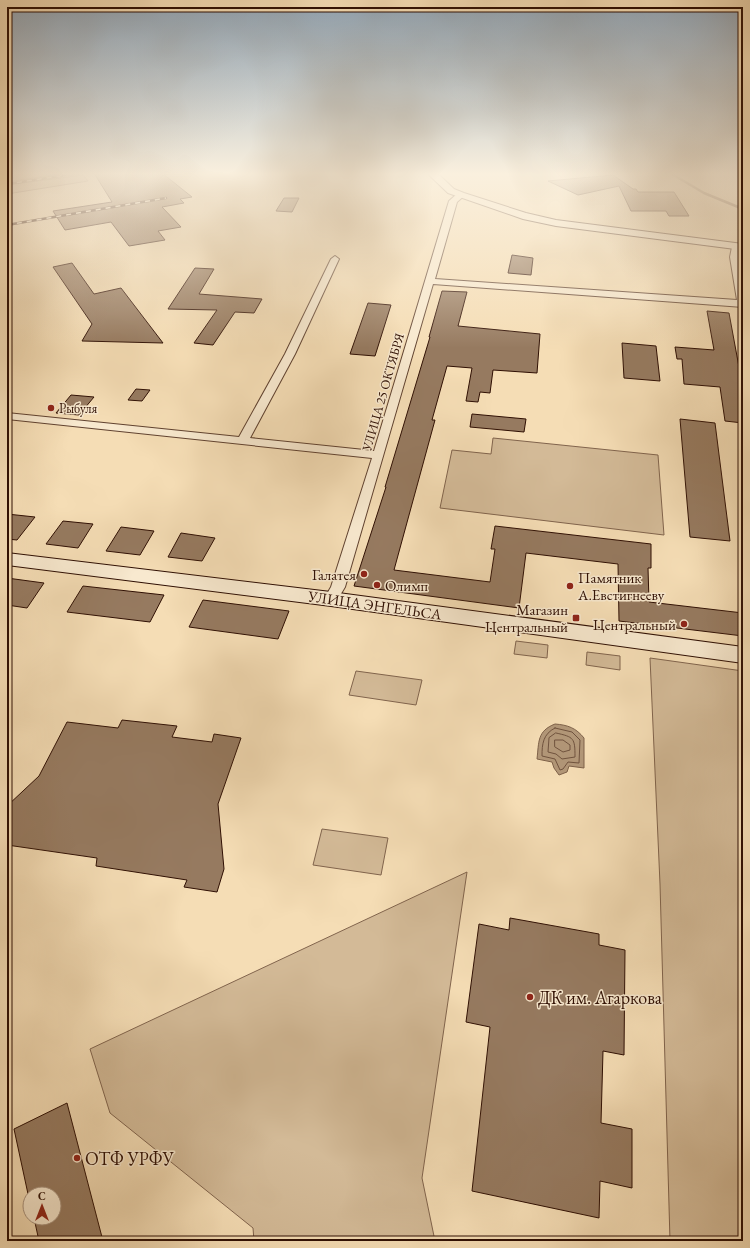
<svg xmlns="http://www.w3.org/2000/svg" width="750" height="1248" viewBox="0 0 750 1248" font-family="'EB Garamond',serif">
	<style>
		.green { fill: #d3ba97; stroke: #81644d }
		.water { fill: #b29778; stroke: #7e6149 }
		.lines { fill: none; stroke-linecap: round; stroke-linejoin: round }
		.shore { stroke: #70533e; stroke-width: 1 }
		.stream { stroke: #7e6149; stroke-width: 2.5 }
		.building { fill: #967a60; stroke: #2f0f03 }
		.minor-casing { stroke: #604230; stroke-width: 2 }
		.tertiary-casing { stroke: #604230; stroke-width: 2 }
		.secondary-casing { stroke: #2f0f03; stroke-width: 2 }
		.minor { fill: #f8e9cf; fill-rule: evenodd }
		.tertiary { fill: #f8e9cf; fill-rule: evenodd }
		.secondary { fill: #f8e9cf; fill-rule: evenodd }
		.rail-casing { stroke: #2f0f03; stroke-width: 2.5 }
		.rail { stroke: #f8e9cf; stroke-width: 1.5; stroke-dasharray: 5; stroke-linecap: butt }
		.poi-dot { fill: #8f2418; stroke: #f8e9cf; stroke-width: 1.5 }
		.labels { text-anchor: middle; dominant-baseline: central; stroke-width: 3; stroke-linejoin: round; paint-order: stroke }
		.far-street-label { font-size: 13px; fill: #2f0f03; stroke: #f8e9cf }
		.far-poi-label { font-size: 13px; fill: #2f0f03; stroke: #f8e9cf; text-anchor: start }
		.poi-label { font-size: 15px; fill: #2f0f03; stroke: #f8e9cf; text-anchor: end }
		.street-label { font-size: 15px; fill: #2f0f03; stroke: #f8e9cf }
		.near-poi-label { font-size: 18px; fill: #2f0f03; stroke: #f8e9cf; text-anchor: start }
	</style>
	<rect width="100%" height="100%" fill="#f5ddb5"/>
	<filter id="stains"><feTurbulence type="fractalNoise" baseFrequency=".005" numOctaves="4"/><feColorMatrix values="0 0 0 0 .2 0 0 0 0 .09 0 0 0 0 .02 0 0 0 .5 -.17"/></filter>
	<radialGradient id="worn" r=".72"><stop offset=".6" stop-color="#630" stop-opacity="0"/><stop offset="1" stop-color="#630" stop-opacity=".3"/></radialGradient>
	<!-- green -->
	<g class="green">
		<polygon points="7,173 66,173 7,182"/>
		<polygon points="83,175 88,181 7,194 7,185"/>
		<polygon points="493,438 658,455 664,535 440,508 452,450 491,454"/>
		<polygon points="516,641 548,645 547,658 514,654"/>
		<polygon points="587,652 620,656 620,670 586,665"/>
		<polygon points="650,658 743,671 743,1241 670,1241 660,884"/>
		<polygon points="356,671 422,680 416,705 349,695"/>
		<polygon points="322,829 388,838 381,875 313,865"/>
		<polygon points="467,872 422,1178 435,1241 254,1241 253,1228 110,1113 90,1049"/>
	</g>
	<!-- water -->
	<path class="water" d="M 555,724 C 568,725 576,728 584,738 L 584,768 L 569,766 L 567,772 L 559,775 L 554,768 L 552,762 L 537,759 C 539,742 537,731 555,724 Z"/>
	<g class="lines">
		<!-- shore -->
		<g class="shore">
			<path d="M 555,728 L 572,732 L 580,740 L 579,763 L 568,762 L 563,769 L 560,770 L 555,759 L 542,756 C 542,744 543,734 555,728 Z"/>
			<path d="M 556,733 C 574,737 575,738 575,757 L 562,759 L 556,754 L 548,752 L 549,738 Z"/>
			<polygon points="555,740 563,740 570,745 570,750 563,752 555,747"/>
		</g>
		<!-- stream -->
		<polyline class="stream" points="672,174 704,193 743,209"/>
	</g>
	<!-- building -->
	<g class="building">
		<polygon points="94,173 162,173 192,197 180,199 184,203 162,207 181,227 158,231 165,240 129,246 111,222 65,230 53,211 112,202"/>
		<polygon points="613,175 633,189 636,189 638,192 674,192 689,216 669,216 666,211 631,211 619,186 578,195 548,181"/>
		<polygon points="284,198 299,198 292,212 276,211"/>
		<polygon points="512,255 533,258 531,275 508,273"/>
		<polygon points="72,263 94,294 121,288 163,343 82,341 92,324 53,267"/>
		<polygon points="195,268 214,269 199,294 262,299 254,313 235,312 213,345 194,343 217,310 168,309"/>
		<polygon points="442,291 467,292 458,326 540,334 537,373 493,370 490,393 480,392 478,402 466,401 472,368 447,366 432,420 435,420 394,570 490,582 495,549 491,549 495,526 651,544 651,568 648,568 649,602 743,613 743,636 619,621 618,564 526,553 519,608 354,586 386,487 385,487 430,337 429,337"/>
		<polygon points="368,303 391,305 375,356 350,354"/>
		<polygon points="707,311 729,313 741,378 743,378 743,423 725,421 720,387 684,384 682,359 677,359 675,347 714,350"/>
		<polygon points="622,343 656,346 660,381 624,378"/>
		<polygon points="136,389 150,390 142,401 128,400"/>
		<polygon points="71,395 94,397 79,415 56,413"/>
		<polygon points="472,414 526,419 524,432 470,427"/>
		<polygon points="680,419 715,423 730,541 690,537"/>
		<polygon points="7,514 35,517 17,540 7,539"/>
		<polygon points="63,521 93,524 78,548 46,544"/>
		<polygon points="121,527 154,531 140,555 106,551"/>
		<polygon points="181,533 215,538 202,561 168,557"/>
		<polygon points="7,578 44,583 27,608 7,605"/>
		<polygon points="83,586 164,595 150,622 67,612"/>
		<polygon points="203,600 289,611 278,639 189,627"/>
		<polygon points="122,720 177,726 172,737 212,742 214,734 241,738 218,804 224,869 217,892 184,887 187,880 96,866 97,858 7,845 7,806 39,776 67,722 118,728"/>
		<polygon points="510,918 599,934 599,945 625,950 624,1055 603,1051 601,1123 632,1129 632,1188 600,1181 599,1218 472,1191 490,1027 466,1022 479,924 509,930"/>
		<polygon points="67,1103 103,1241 39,1241 34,1218 54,1218 54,1194 28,1194 14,1129"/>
	</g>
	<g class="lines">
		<!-- minor casing -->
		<g class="minor-casing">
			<polygon id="minor" points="458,193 465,195 457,202 435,279 737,300 730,257 732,247 736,244 740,247 738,257 743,280 743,307 433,284 345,587 336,602 331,604 326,602 324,599 331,587 372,458 7,419 7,413 239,437 285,354 331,259 335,256 339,259 295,354 250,438 374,451 449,201"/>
		</g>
		<!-- tertiary casing -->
		<g class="tertiary-casing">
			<polygon id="tertiary" points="427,173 437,173 454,189 464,193 526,213 556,220 743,244 743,250 556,226 523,219 448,193"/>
		</g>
		<!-- secondary casing -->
		<g class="secondary-casing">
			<polygon id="secondary" points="7,553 331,592 743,647 743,663 331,606 7,565"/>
		</g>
		<!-- minor -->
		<use href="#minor" class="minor"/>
		<!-- tertiary -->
		<use href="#tertiary" class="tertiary"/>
		<!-- secondary -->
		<use href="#secondary" class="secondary"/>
		<!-- rail casing -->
		<g class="rail-casing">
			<g id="rail">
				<polyline points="7,184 79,173"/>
				<polyline points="7,225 166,198"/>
			</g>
		</g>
		<!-- rail -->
		<use href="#rail" class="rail"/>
	</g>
	<!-- sky -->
	<linearGradient id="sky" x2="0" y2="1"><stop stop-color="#92a8bb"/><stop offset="0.5" stop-color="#faf0de"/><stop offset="1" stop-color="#faf0de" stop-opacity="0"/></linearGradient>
	<rect width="750" height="348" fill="url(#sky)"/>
	<!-- markers -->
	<g class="poi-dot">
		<circle cx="51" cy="408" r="4"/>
		<circle cx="364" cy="574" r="4"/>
		<circle cx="377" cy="585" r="4"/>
		<circle cx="570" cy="586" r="4"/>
		<rect x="572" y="614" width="8" height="8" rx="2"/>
		<circle cx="684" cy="624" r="4"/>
		<circle cx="530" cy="997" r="4"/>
		<circle cx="77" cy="1158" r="4"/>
	</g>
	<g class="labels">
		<!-- far-street labels -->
		<g class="far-street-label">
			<text transform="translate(383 392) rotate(-74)">УЛИЦА 25 ОКТЯБРЯ</text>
		</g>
		<!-- far-poi labels -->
		<g class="far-poi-label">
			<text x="59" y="408">Рыбуля</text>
		</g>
		<!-- poi labels -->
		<g class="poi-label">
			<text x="356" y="574">Галатея</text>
			<text x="578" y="577" text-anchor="start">Памятник<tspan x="578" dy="17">А.Евстигнееву</tspan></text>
			<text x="385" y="585" text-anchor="start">Олимп</text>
			<text x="568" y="609">Магазин<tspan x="568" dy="17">Центральный</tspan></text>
			<text x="676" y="624">Центральный</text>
		</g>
		<!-- street labels -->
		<g class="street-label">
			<text transform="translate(375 605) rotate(8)">УЛИЦА ЭНГЕЛЬСА</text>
		</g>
		<!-- near-poi labels -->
		<g class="near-poi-label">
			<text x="538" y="997">ДК им. Агаркова</text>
			<text x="85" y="1158">ОТФ УРФУ</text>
		</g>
	</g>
	<!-- margin -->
	<rect width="750" height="1248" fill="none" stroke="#f5ddb5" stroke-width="24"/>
	<rect x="8" y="8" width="734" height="1232" fill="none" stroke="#2f0f03" stroke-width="2"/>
	<rect x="12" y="12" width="726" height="1224" fill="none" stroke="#2f0f03"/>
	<!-- north arrow -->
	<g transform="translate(42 1206)"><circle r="19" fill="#f8e9cf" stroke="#a8927d"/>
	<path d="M0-3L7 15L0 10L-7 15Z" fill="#8f2418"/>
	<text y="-6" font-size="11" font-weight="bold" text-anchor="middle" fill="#2f0f03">С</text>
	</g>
	<rect width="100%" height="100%" filter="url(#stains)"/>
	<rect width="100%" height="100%" fill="url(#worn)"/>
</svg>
